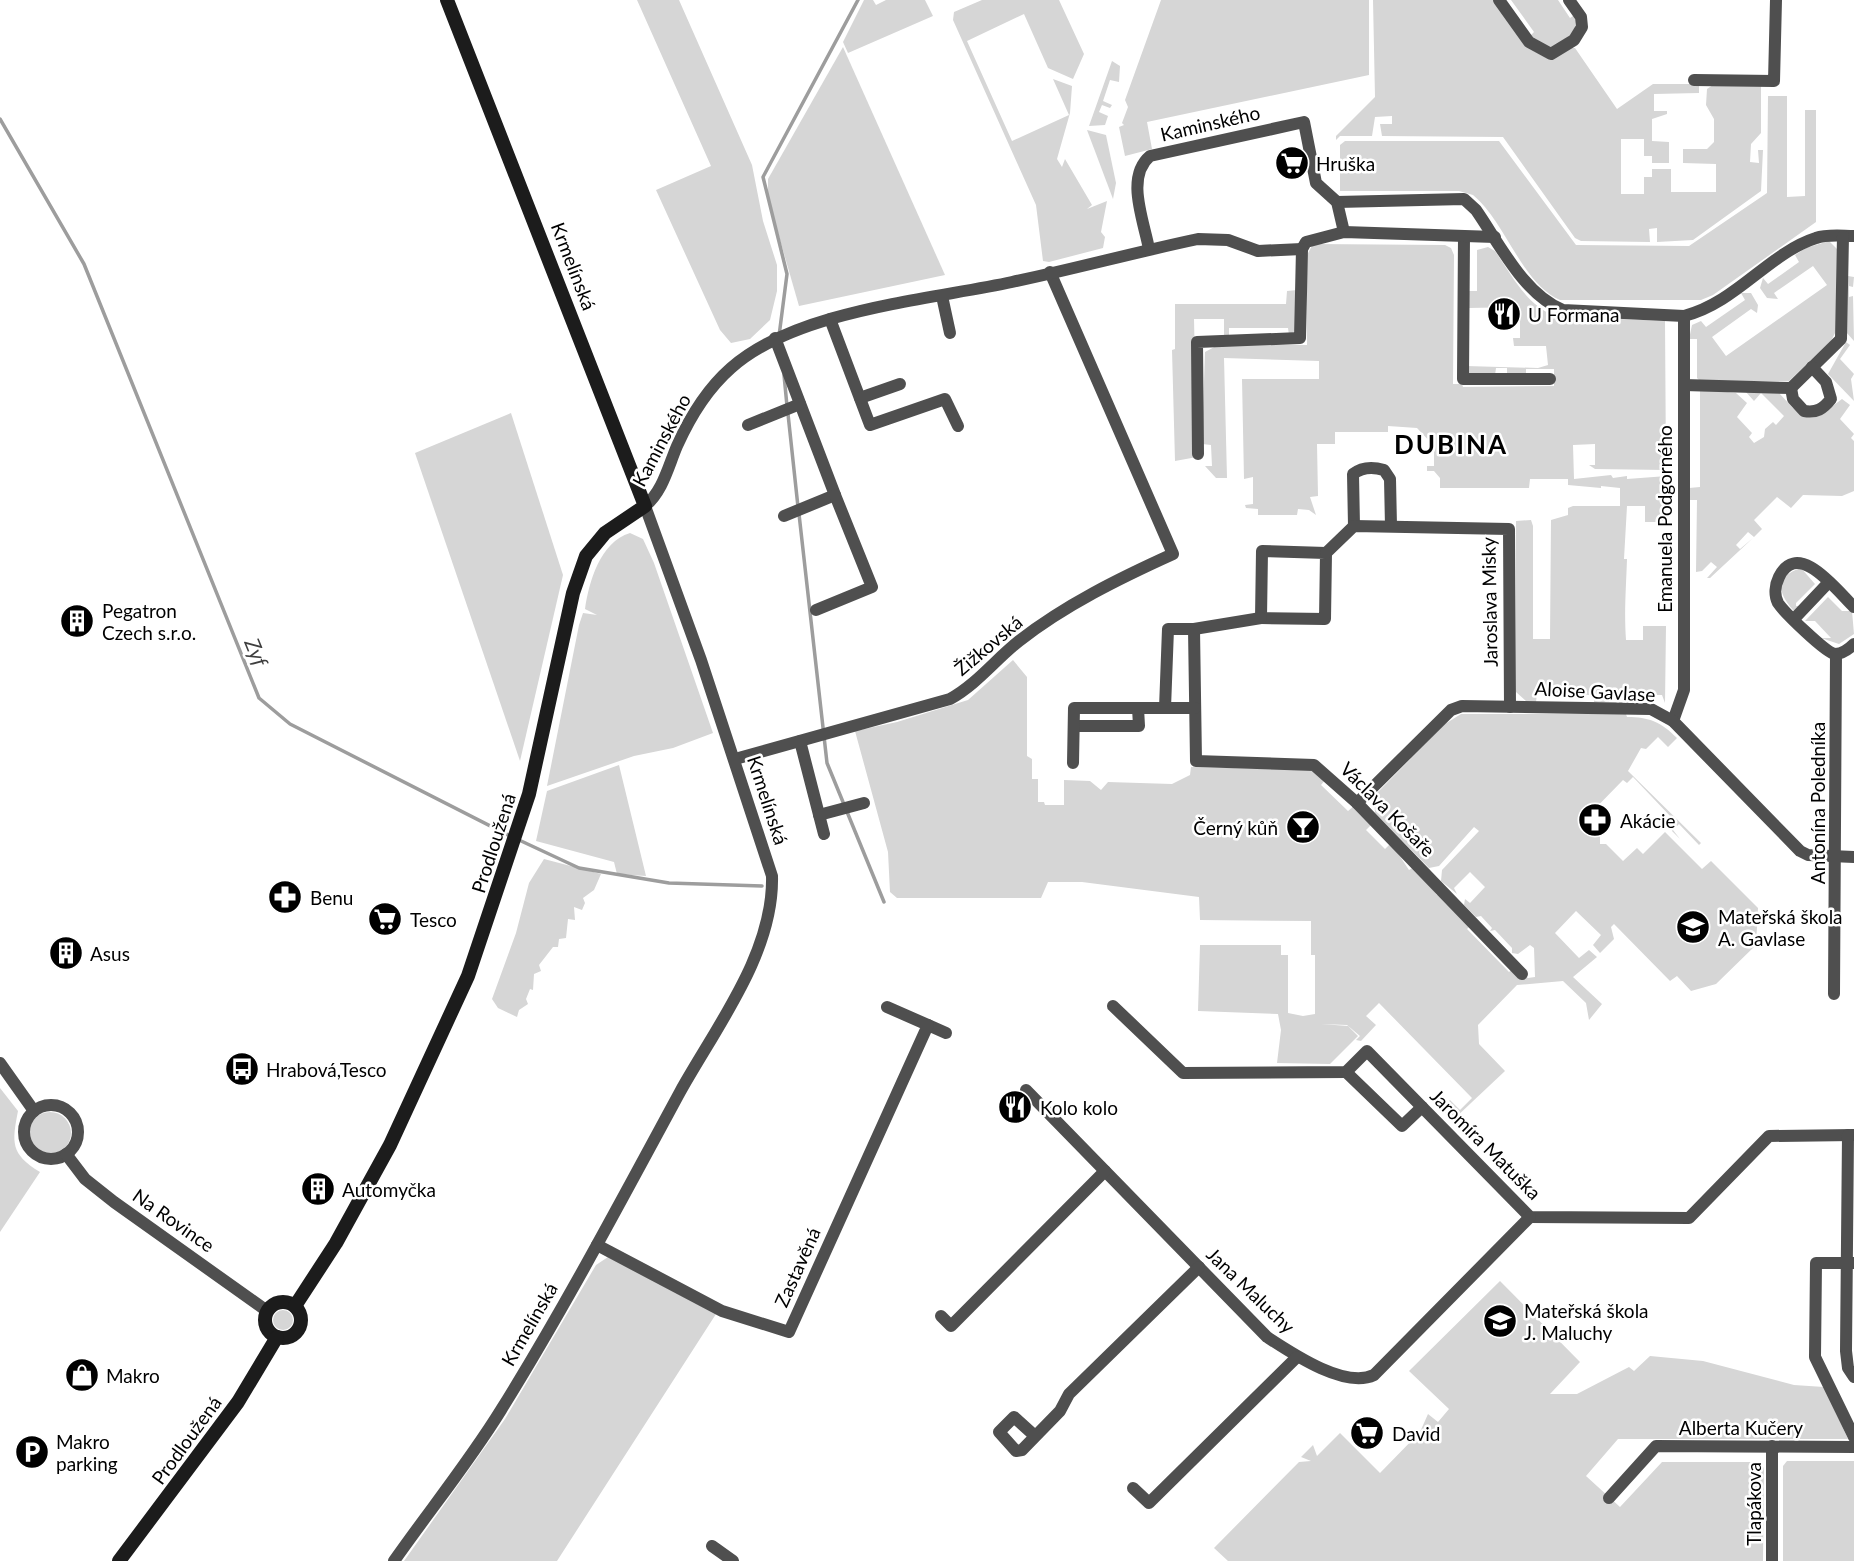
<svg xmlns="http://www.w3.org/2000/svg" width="1854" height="1561" viewBox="0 0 1854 1561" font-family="Lato,sans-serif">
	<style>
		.green { fill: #d6d6d6 }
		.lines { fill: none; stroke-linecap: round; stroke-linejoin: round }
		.stream { stroke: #9d9d9d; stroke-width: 3.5 }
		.street { stroke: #4f4f4f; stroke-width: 12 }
		.secondary { stroke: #1c1c1c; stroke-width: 14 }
		.labels { text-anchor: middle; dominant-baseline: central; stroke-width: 5; stroke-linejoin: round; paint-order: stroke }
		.street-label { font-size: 19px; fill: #000; stroke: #fff }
		.poi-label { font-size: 19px; fill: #000; stroke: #fff; text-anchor: start }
		.water-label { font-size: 21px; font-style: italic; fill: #3e3e3e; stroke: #fff }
		.district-label { font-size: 26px; font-weight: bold; letter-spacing: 2px; fill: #000; stroke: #fff }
	</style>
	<rect width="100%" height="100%" fill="#fff"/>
	<!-- green -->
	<g class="green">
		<polygon points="637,0 679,0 752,165 763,221 777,265 777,291 770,320 750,339 731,343 720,330 656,190 711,166"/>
		<polygon points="864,0 873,0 876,5 886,0 925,0 933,16 848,53 843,42"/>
		<polygon points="982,0 1059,0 1084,54 1073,79 1048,68 1024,14 967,41 1012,141 1069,115 1053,79 1072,86 1070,113 1057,159 1062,167 1065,159 1092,205 1087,209 1107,201 1101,232 1105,237 1103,248 1049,262 1043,261 1036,205 953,20 954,12"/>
		<polygon points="1161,0 1369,0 1369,75 1147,122 1152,149 1125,156 1119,127 1124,125 1122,123 1128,107 1125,100"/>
		<polygon points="1373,0 1493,0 1525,46 1550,60 1568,48 1575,48 1617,109 1653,84 1699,84 1699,93 1654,94 1654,111 1667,111 1667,114 1652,119 1652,141 1669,142 1669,163 1652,163 1652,156 1644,156 1644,139 1621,139 1621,194 1644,194 1644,177 1652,177 1652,169 1671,169 1671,192 1716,192 1716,164 1683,163 1683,149 1707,149 1714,142 1714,119 1706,105 1707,89 1713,85 1761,85 1761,133 1751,144 1750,162 1759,163 1758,150 1763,150 1761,191 1693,240 1657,242 1657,228 1649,229 1650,242 1581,241 1575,238 1503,137 1382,136 1380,124 1392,124 1392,116 1375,117 1372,136 1340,136 1336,140 1336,136 1375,97"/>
		<polygon points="1511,0 1558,0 1570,18 1576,14 1575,32 1552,49 1529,37 1534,32"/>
		<polygon points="843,47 945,275 799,306 768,198 768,179"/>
		<polygon points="1112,61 1120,66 1119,82 1110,80 1103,101 1112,105 1110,108 1102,105 1099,112 1108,116 1105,125 1089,126"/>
		<path d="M 1768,96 L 1787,96 L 1787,197 L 1805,196 L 1805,110 L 1816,110 L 1816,222 L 1713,295 L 1701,300 L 1560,300 C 1522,284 1505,221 1473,195 L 1459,191 L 1340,191 L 1340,145 L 1345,141 L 1499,141 L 1576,245 L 1689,246 L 1767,193 Z"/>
		<polygon points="1087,130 1106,135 1116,183 1113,199"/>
		<polygon points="1829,241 1837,249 1836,331 1831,341 1789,381 1700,381 1697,378 1697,339 1689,339 1692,325 1701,321 1706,327 1745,300 1741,293 1751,293 1758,305 1757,313 1751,309 1712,337 1726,356 1827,285 1813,266 1774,293 1778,299 1767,298 1760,288 1763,278 1768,284 1799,262 1795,255 1806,248"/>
		<path d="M 1313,244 L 1445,245 L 1451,248 L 1454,255 L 1453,384 L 1462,384 L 1463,387 L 1554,386 L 1554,369 L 1526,369 L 1526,375 L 1507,375 L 1507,368 L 1496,368 L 1495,375 L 1469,373 L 1466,366 L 1538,368 L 1548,365 L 1546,346 L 1514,346 L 1513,338 L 1520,338 L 1520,307 L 1469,308 L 1467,291 L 1477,291 L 1477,250 L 1488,247 L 1495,251 C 1512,275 1526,305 1555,316 L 1665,321 L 1666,470 L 1595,469 L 1589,465 L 1595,465 L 1595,444 L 1573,445 L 1574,479 L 1611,475 L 1613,478 L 1627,476 L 1627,479 L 1667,476 L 1666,522 L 1645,522 L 1645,506 L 1627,506 L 1624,559 L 1627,559 C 1626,589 1624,612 1626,640 L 1643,640 L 1643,626 L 1666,626 L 1665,703 L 1662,695 L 1609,695 L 1609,702 L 1594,702 L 1594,695 L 1537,694 L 1536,702 L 1527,702 L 1516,692 L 1516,521 L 1531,520 L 1533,526 L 1533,639 L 1550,639 L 1551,520 L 1568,515 L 1568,508 L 1573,506 L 1620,506 L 1620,488 L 1601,486 L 1601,488 L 1568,485 L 1568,479 L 1530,479 L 1529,488 L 1440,488 L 1440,478 L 1434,471 L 1427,471 L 1427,466 L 1434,466 L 1434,446 L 1417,428 L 1388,426 L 1388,432 L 1335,432 L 1335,444 L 1317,444 L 1318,496 L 1310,497 L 1316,515 L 1309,510 L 1298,509 L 1297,515 L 1258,515 L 1258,509 L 1246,508 L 1245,505 L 1253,504 L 1253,477 L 1244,479 L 1242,379 L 1319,379 L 1319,361 L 1224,358 L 1227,478 L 1216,478 L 1205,466 L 1212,466 L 1211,445 L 1202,444 L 1205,352 L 1218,345 L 1307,345 L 1307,255 Z"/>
		<polygon points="1848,276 1854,277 1853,287 1849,286 1849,297 1853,296 1854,341 1846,332"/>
		<polygon points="1297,290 1295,331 1289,335 1288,328 1229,328 1229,336 1224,336 1224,319 1194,319 1197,457 1175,461 1172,350 1175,349 1175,304 1286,304 1287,291"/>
		<polygon points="1846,342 1850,345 1840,359 1854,374 1851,379 1854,401 1828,374"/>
		<polygon points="1700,389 1736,393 1747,403 1737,417 1752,433 1749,437 1754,443 1764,437 1765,429 1773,422 1776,425 1784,416 1761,393 1754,401 1745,391 1779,393 1793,408 1830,408 1842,399 1850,405 1840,419 1854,434 1851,438 1854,441 1854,491 1842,496 1803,495 1791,508 1777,497 1754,520 1762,529 1754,537 1748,532 1736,545 1740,549 1753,538 1710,578 1707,578 1717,567 1711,562 1702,571 1696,572 1697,500 1689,500 1689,488 1700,487"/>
		<polygon points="511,413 563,575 520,761 415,453"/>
		<path d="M 630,533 L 643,539 L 654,563 L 713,733 L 673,748 L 634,756 L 547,786 L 579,625 L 583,613 L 597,615 L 585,609 C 589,582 600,542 630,533 Z"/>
		<path d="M 1801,568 L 1815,584 L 1796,603 L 1796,606 L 1802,606 L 1796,613 C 1779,596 1772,577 1801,568 Z"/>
		<polygon points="1828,597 1842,611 1852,611 1854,634 1839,644 1821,638 1831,638 1815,621 1805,621"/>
		<path d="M 1013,660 L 1027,677 L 1027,756 L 1032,759 L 1032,779 L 1038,779 L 1038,802 L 1044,802 L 1045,805 L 1064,805 L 1064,780 L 1090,781 L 1101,790 L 1108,782 L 1172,784 L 1190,775 L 1191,767 L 1312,770 L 1326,779 L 1321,785 L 1348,811 L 1354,806 L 1372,824 L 1366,830 L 1385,849 L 1391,843 L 1409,870 L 1414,867 L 1437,895 L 1440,894 L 1470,926 L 1467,929 L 1509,972 L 1514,968 L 1528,978 L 1535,977 L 1534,948 L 1530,945 L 1518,954 L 1512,953 L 1512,948 L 1495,930 L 1490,931 L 1492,928 L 1481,916 L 1476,917 L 1464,905 L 1465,899 L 1470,903 L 1485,887 L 1470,872 L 1454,888 L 1457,894 L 1441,881 L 1442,870 L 1479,831 L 1474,827 L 1439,866 L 1429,868 L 1375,813 L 1374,796 L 1445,724 L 1461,714 L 1626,714 L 1627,717 C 1649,717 1661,722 1677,738 L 1668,747 L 1658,737 L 1646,749 L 1641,748 L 1628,771 L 1701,843 L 1699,845 L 1679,824 L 1673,830 L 1680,839 L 1672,831 L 1671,817 L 1633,777 L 1627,783 L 1623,780 L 1583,821 L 1600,837 L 1600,844 L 1606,844 L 1623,861 L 1637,848 L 1643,854 L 1665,832 L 1702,869 L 1711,861 L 1758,908 L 1756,945 L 1716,984 L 1691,991 L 1677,976 L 1670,981 L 1614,924 L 1611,927 L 1614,939 L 1600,953 L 1593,945 L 1601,935 L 1576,911 L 1555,933 L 1579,958 L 1589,950 L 1597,957 L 1573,977 L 1602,1004 L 1589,1020 L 1586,1003 L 1563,981 L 1517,985 L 1478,1025 L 1479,1044 L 1505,1071 L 1454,1119 L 1441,1110 L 1450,1100 L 1460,1110 L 1472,1098 L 1379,1003 L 1366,1016 L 1376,1025 L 1361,1041 L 1356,1040 L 1360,1036 L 1347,1025 L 1321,1024 L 1348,1026 L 1358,1036 L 1330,1064 L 1277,1063 L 1281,1030 L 1278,1014 L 1198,1011 L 1200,945 L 1281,945 L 1281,955 L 1288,955 L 1288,1013 L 1303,1016 L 1315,1014 L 1315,955 L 1311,955 L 1311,921 L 1200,920 L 1199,897 L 1082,882 L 1048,882 L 1041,898 L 897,898 L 890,892 L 888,852 L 855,731 L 897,722 L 968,700 Z"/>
		<polygon points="619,765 646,876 617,874 614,862 536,841 547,791"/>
		<polygon points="544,859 601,874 594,890 583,898 585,903 582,910 574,907 575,920 568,919 566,938 559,939 558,947 553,947 539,965 541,971 534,974 533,990 530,989 526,999 528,1004 519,1010 517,1017 498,1008 492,999 516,933 529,883"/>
		<path d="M 0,1088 L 18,1111 C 12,1142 10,1154 40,1172 L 0,1232 Z"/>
		<circle cx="50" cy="1133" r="21"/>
		<polygon points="608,1257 716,1314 557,1561 404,1561 505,1419 596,1265"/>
		<polygon points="1500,1281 1580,1362 1550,1394 1577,1394 1629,1367 1634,1371 1650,1356 1703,1361 1794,1385 1824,1387 1848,1439 1618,1439 1586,1476 1620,1507 1662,1462 1758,1462 1764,1468 1763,1561 1228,1561 1214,1548 1299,1462 1311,1461 1301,1457 1313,1445 1317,1456 1340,1433 1380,1473 1420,1432 1428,1414 1438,1422 1449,1409 1409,1371"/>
		<circle cx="283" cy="1320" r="10"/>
		<polygon points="1787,1461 1854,1461 1854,1561 1783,1561 1783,1466"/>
	</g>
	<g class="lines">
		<!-- stream -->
		<g class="stream">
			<polyline points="0,119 84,264 259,698 290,724 512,837"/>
			<polyline points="779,336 787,274 763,177 858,0"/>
			<polyline points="784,375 787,406"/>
			<polyline points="788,414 798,507"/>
			<polyline points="799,514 827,763 884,902"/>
			<polyline points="519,840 579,868 669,883 762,886"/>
		</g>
		<!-- street -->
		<g class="street">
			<polyline points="1499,0 1529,42 1551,54 1574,40 1582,27 1581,17 1569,0"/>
			<polyline points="1694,80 1774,81 1776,0"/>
			<path d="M 1337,202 L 1464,199 L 1476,210 C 1499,243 1524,295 1563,310 L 1684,316 C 1736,303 1769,253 1816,238 C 1827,234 1842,236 1854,236"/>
			<polyline points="1464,237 1463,379 1550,379"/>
			<path d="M 1149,249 C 1144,221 1125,177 1150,156 L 1304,122 L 1316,183 L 1337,202 L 1344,232"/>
			<polyline points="942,296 950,333"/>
			<polyline points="830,319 870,425 945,399 958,426"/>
			<polyline points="775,338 835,495 784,516"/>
			<polyline points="1684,385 1791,388 1841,339 1843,236"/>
			<path d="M 1791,388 L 1793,399 L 1804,411 C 1817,413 1823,409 1831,399 L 1826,382 L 1812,367"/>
			<polyline points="860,398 900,384"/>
			<polyline points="748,425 800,404"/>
			<polyline points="1198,454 1197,342 1300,338 1302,249 1306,242 1344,232 1495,237"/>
			<path d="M 1354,526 L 1353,474 C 1362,467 1374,467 1384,470 L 1390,479 L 1391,526"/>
			<polygon points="1262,551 1326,553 1325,619 1261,618"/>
			<polyline points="1326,553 1354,526 1509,529 1510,707"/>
			<path d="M 1854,607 C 1838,592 1798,538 1779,577 C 1775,585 1774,595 1778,603 C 1784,612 1826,653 1835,654 C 1843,654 1849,649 1854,644"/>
			<polyline points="816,610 872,587 835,495"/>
			<polyline points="1794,619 1829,582"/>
			<polyline points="1194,629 1196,761 1314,765 1357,803 1522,974"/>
			<polyline points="1165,708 1168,629 1194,629 1261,618"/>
			<polyline points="1673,721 1684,690 1684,316"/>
			<polyline points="1074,726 1139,726 1138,708"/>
			<polyline points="800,741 824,834"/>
			<path d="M 735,759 L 950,699 C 977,684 995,660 1019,641 C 1065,605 1120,578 1173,554 L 1050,272"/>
			<polyline points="1073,763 1074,708 1195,708"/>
			<polyline points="1357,803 1451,710 1462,706 1651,709 1673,721 1800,851 1808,855 1854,857"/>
			<polyline points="819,815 864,803"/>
			<polyline points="1834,994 1836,654"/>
			<polyline points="1113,1006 1183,1073 1346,1072 1367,1051 1530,1217 1689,1218 1769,1136 1854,1135"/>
			<polyline points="928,1025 946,1033"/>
			<polyline points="0,1063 34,1111"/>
			<polyline points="1346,1072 1402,1126 1422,1107"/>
			<path d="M 1026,1090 L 1267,1337 C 1293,1354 1345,1389 1374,1375 L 1530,1217"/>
			<circle cx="51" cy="1132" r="27"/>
			<polyline points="1848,1135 1846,1351 1848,1368 1854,1377"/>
			<polyline points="66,1154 85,1179 114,1202 267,1311"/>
			<polyline points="597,1245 722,1311 789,1332 928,1025 887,1007"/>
			<polyline points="1853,1263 1816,1263 1815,1357 1854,1437"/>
			<polyline points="941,1316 951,1326 1105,1171"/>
			<polyline points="1035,1436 1014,1417 999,1432 1016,1451 1022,1450 1060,1411 1069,1394 1199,1267"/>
			<polyline points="1772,1446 1772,1561"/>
			<polyline points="1133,1488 1149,1503 1297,1357"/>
			<polyline points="1609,1498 1656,1446 1854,1447"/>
			<polyline points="712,1546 733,1561"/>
			<path d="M 394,1561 C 429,1511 469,1462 501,1410 C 565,1307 622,1199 680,1092 C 716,1027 774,953 772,876 L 701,660 L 645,506 C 663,491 668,467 677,446 C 690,417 707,389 731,368 C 796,310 928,300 1012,282 C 1074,269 1136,252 1198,239 L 1228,240 L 1258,251 L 1302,249"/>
		</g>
		<!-- secondary -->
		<g class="secondary">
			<circle cx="283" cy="1320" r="18"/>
			<polyline points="295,1306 336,1243 390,1145 468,976 529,794 573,593 586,556 605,533 645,506 447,0"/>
			<polyline points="119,1561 238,1402 277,1337"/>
		</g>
	</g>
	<!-- icons -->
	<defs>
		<g id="supermarket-disc" transform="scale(1.75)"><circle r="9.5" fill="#000" stroke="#fff"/><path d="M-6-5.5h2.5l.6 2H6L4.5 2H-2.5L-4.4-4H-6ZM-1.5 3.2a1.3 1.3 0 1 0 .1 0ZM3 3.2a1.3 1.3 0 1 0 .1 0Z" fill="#fff"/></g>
		<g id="restaurant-disc" transform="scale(1.75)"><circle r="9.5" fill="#000" stroke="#fff"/><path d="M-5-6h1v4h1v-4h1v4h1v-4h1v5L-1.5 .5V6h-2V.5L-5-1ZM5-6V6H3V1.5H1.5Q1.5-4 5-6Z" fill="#fff"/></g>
		<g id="building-disc" transform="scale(1.75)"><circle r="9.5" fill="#000" stroke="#fff"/><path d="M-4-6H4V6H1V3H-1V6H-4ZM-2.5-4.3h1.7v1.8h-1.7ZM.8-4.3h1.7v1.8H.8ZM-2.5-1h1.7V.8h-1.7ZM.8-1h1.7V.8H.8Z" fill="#fff"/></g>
		<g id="pharmacy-disc" transform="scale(1.75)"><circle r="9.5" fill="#000" stroke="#fff"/><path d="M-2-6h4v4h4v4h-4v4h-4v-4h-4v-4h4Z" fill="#fff"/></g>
		<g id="bar-disc" transform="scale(1.75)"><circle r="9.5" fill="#000" stroke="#fff"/><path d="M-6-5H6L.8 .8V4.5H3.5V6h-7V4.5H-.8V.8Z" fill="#fff"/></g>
		<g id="school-disc" transform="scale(1.75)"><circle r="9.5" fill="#000" stroke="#fff"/><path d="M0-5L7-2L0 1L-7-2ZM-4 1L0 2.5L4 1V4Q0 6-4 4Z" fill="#fff"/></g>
		<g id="bus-disc" transform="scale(1.75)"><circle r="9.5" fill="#000" stroke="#fff"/><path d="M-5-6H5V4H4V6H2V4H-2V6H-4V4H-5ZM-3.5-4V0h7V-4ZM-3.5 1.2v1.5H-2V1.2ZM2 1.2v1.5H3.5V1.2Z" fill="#fff"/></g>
		<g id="shop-disc" transform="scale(1.75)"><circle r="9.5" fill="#000" stroke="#fff"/><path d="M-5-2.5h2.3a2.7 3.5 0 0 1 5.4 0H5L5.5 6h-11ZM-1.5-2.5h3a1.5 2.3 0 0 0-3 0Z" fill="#fff"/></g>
		<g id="parking-disc" transform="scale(1.75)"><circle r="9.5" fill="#000" stroke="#fff"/><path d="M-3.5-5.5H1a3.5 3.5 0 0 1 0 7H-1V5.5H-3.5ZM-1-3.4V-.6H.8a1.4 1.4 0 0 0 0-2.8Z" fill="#fff"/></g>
	</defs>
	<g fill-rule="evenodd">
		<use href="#supermarket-disc" x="1292" y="163"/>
		<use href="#restaurant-disc" x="1504" y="314"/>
		<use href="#building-disc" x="77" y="621"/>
		<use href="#pharmacy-disc" x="1595" y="820"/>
		<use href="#bar-disc" x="1303" y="827"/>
		<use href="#pharmacy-disc" x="285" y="897"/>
		<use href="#supermarket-disc" x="385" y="919"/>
		<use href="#school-disc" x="1693" y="927"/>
		<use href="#building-disc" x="66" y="953"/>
		<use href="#bus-disc" x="242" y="1069"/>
		<use href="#restaurant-disc" x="1015" y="1107"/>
		<use href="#building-disc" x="318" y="1189"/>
		<use href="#school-disc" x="1500" y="1321"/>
		<use href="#shop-disc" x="82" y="1375"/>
		<use href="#supermarket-disc" x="1367" y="1433"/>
		<use href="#parking-disc" x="32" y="1452"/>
	</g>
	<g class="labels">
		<!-- street labels -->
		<g class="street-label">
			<text transform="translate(1210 123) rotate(-13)">Kaminského</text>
			<text transform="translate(574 266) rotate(69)">Krmelínská</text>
			<text transform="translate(661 440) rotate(-62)">Kaminského</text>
			<text transform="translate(1664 519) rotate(-90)">Emanuela Podgorného</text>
			<text transform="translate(1489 602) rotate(-91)">Jaroslava Misky</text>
			<text transform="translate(988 645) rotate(-40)">Žižkovská</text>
			<text transform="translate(1595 691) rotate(3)">Aloise Gavlase</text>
			<text transform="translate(768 800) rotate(72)">Krmelínská</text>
			<text transform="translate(1817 803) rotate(-90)">Antonína Poledníka</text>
			<text transform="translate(1388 809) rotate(45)">Václava Košaře</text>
			<text transform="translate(493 843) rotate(-72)">Prodloužená</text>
			<text transform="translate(1486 1144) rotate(45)">Jaromíra Matuška</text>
			<text transform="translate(174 1220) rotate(35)">Na Rovince</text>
			<text transform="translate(797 1267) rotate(-66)">Zastavěná</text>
			<text transform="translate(1251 1290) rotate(44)">Jana Maluchy</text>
			<text transform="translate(529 1324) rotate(-60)">Krmelínská</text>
			<text x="1741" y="1427">Alberta Kučery</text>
			<text transform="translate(186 1440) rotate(-54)">Prodloužená</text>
			<text transform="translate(1753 1504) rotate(-90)">Tlapákova</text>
		</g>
		<!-- poi labels -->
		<g class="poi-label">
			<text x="1316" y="163">Hruška</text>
			<text x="1528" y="314">U Formana</text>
			<text x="102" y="610">Pegatron<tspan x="102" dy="22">Czech s.r.o.</tspan></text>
			<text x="1620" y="820">Akácie</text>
			<text x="1278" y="827" text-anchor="end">Černý kůň</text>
			<text x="310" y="897">Benu</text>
			<text x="1718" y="916">Mateřská škola<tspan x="1718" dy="22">A. Gavlase</tspan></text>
			<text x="410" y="919">Tesco</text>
			<text x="90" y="953">Asus</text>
			<text x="266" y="1069">Hrabová,Tesco</text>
			<text x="1040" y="1107">Kolo kolo</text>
			<text x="342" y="1189">Automyčka</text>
			<text x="1524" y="1310">Mateřská škola<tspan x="1524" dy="22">J. Maluchy</tspan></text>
			<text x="106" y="1375">Makro</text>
			<text x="1392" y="1433">David</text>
			<text x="56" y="1441">Makro<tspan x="56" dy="22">parking</tspan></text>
		</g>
		<!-- water labels -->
		<g class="water-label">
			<text transform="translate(257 652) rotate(68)">Zyf</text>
		</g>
		<!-- district labels -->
		<g class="district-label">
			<text x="1451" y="444">DUBINA</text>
		</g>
	</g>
</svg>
